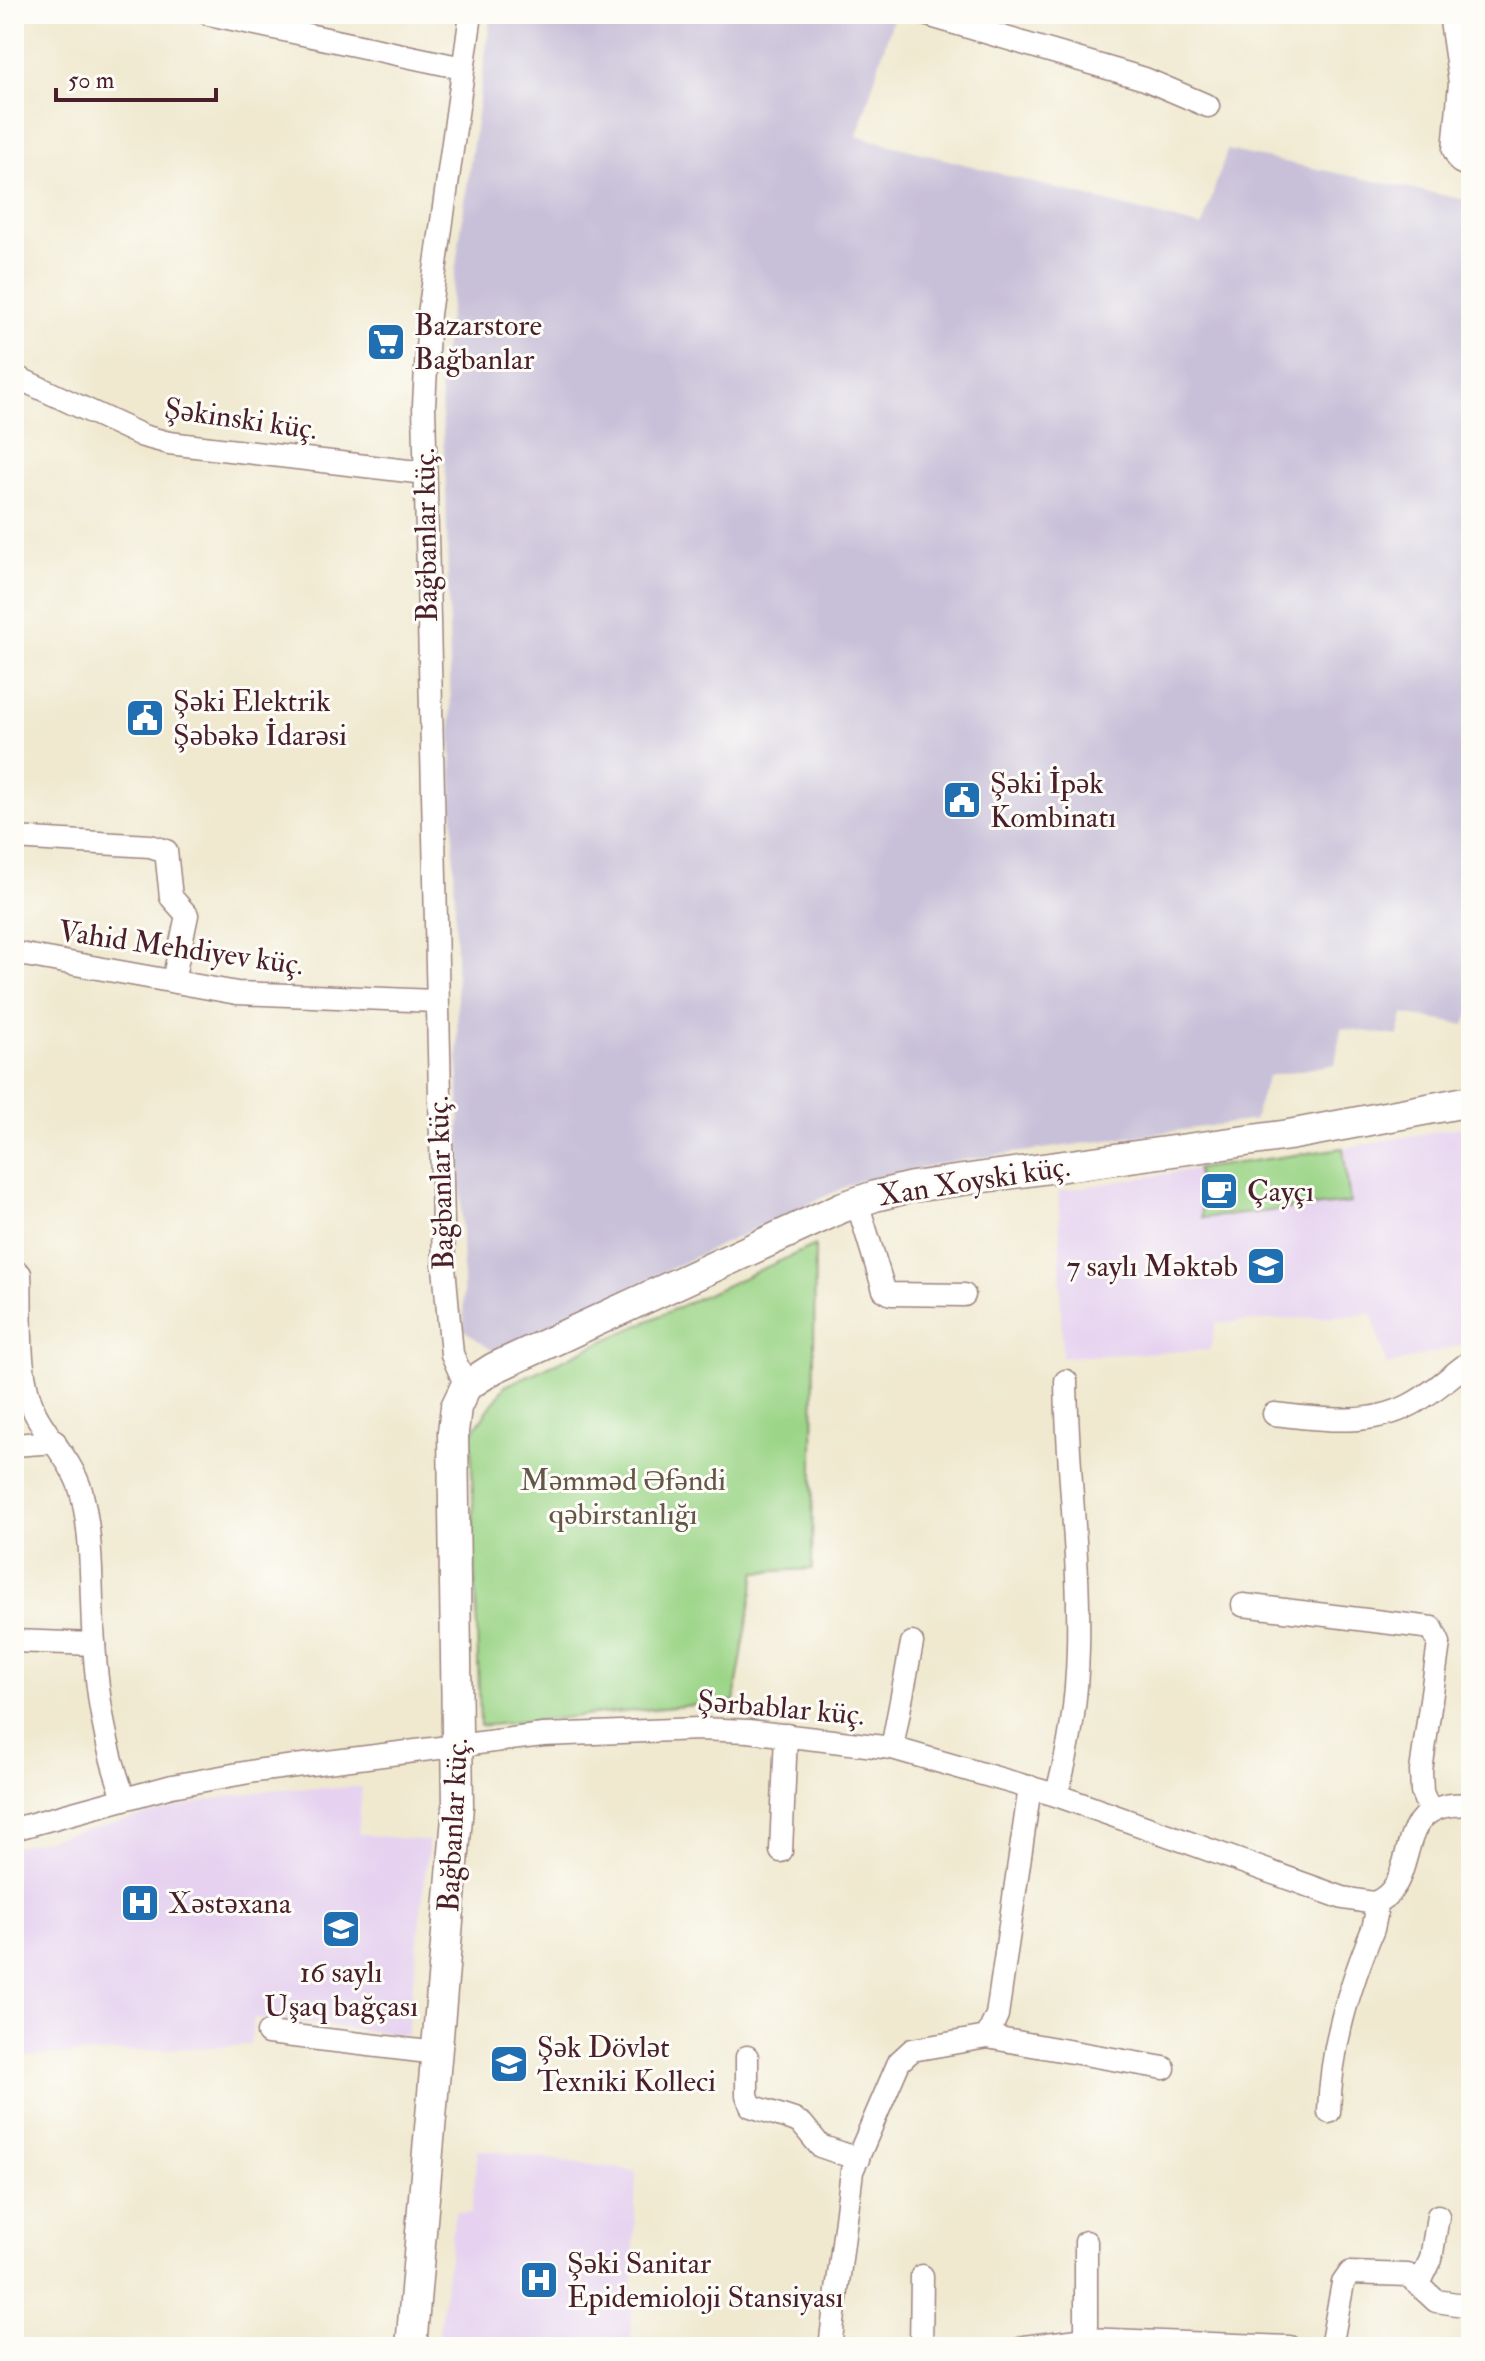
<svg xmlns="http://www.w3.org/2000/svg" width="1485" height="2361" viewBox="0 0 1485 2361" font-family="'IM FELL Double Pica',serif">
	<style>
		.built { fill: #e6d2f0 }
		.industrial { fill: #c8bfd8 }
		.green { fill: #9cd588; stroke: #737a5a; stroke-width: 2 }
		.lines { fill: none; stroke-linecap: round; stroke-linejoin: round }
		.street-casing { stroke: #9d847e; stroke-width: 25 }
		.secondary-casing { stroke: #9d847e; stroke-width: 33 }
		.street { stroke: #fff; stroke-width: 22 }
		.secondary { stroke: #fff; stroke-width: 30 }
		.labels { text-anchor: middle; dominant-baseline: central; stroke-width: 6; stroke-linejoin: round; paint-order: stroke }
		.poi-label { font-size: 30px; fill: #4a1f2b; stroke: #fdfcf7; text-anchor: start }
		.street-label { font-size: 30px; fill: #4a1f2b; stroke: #fdfcf7 }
		.park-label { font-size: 30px; fill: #635647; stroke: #fdfcf7 }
	</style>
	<rect width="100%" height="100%" fill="#fdfcf7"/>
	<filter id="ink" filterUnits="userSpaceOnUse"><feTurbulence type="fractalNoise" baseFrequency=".0125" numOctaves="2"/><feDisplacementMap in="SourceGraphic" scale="16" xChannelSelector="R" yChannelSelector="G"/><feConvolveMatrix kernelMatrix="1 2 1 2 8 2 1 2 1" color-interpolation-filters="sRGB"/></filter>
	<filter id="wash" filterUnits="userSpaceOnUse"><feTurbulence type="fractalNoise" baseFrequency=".006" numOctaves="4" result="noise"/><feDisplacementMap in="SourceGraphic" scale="32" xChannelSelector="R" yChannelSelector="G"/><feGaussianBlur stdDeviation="1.8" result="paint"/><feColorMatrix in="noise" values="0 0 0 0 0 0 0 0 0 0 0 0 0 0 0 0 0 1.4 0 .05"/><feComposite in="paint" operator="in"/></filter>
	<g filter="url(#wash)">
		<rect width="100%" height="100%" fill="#f0e9d0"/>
		<!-- built -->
		<g class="built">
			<polygon points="1471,1125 1471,1342 1387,1366 1372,1314 1216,1323 1210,1350 1062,1357 1059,1191 1197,1169 1202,1218 1350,1202 1343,1148"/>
			<polygon points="362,1787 358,1834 429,1841 407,2035 254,2018 250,2045 20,2057 14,1959 14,1847 208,1800 277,1789"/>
			<polygon points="478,2149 636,2171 631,2347 437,2347 455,2211 471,2213"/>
		</g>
		<!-- industrial -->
		<polygon class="industrial" points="491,14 877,14 893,19 857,136 1202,227 1227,150 1471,201 1471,549 1464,587 1471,591 1471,1010 1465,1025 1403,1014 1398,1036 1341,1028 1335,1064 1268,1076 1254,1120 955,1161 858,1181 493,1351 464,1330 446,488 440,380"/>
		<!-- green -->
		<g class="green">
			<polygon points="1343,1148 1350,1203 1202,1218 1197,1169"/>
			<polygon points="815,1245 812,1569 756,1572 734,1701 480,1726 471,1434 505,1386"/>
		</g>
	</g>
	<g filter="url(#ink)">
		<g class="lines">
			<!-- street casing -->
			<g class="street-casing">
				<g id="street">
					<polyline points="209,14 463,68"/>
					<polyline points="924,14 1145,79 1208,106"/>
					<polyline points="1450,14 1460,83 1454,150 1460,162 1471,167"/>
					<polyline points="14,376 143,436 169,443 425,473"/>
					<polyline points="14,838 150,846 166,851 171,897 187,915 173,981"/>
					<polyline points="14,953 237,993 435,1001"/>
					<polyline points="857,1202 884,1290 891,1294 964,1295"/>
					<path d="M 20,1274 C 22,1318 16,1372 35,1413 C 49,1440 72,1461 81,1491 C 94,1541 90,1592 94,1643 C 97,1695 105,1748 124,1797"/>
					<polyline points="466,1386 452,1354 444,1267 424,405 429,314 471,14"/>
					<path d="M 1274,1414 C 1319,1419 1368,1427 1410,1405 C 1432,1394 1451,1375 1471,1361"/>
					<polyline points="14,1445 55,1442"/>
					<polyline points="1243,1605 1432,1628 1439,1643 1421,1771 1422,1792 1429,1810"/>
					<polyline points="14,1641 94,1644"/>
					<polyline points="892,1748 912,1643"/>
					<path d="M 1056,1795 C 1098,1659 1068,1520 1066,1381"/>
					<path d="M 14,1829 L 172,1786 L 255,1771 L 543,1735 L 698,1729 L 748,1731 L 892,1748 L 1056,1795 L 1343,1898 L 1374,1903 C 1426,1883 1384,1798 1471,1805"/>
					<polyline points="781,1851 786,1735"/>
					<polyline points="268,2033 437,2053"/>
					<polyline points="987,2037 1164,2068"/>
					<polyline points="747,2057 747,2095 751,2106 794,2120 802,2124 820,2146 858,2159"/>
					<path d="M 1329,2112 C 1331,2046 1348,1990 1373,1929 L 1376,1915 L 1374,1903"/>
					<polyline points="1086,2242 1086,2339"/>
					<polyline points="1420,2282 1431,2259 1438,2216"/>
					<polyline points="830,2347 852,2171 899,2062 912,2050 987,2037 997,2015 1030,1787"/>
					<polyline points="921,2347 922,2276"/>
					<polyline points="1024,2347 1086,2339 1289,2347"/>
					<polyline points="1331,2347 1343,2283 1350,2273 1408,2275 1436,2301 1471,2306"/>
				</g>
			</g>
			<!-- secondary casing -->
			<g class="secondary-casing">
				<polyline id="secondary" points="411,2347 458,1806 453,1432 456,1407 466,1386 494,1368 843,1207 875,1196 912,1187 1289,1135 1471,1101"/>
			</g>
			<!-- street -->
			<use href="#street" class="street"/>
			<!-- secondary -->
			<use href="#secondary" class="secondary"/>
		</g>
	</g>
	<!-- icons -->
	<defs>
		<g id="supermarket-square" transform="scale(2)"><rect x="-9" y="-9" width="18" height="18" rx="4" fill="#1f6fb2" stroke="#fdfcf7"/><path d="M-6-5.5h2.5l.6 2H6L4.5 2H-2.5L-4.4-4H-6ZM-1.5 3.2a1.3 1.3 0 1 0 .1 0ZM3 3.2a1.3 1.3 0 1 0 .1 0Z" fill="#fff"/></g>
		<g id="civic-square" transform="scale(2)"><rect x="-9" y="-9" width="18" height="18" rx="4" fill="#1f6fb2" stroke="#fdfcf7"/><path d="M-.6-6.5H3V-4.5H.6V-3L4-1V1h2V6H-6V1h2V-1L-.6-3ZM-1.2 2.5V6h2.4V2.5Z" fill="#fff"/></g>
		<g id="cafe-square" transform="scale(2)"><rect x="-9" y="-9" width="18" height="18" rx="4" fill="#1f6fb2" stroke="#fdfcf7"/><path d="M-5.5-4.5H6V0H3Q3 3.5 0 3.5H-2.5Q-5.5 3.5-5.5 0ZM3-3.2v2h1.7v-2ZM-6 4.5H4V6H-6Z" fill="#fff"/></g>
		<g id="school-square" transform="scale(2)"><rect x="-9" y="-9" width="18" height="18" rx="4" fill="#1f6fb2" stroke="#fdfcf7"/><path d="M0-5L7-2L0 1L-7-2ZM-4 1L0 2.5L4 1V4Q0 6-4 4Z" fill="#fff"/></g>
		<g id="hospital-square" transform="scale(2)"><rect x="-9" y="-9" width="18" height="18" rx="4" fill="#1f6fb2" stroke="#fdfcf7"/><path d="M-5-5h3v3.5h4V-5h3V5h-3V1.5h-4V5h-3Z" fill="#fff"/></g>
		<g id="university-square" transform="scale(2)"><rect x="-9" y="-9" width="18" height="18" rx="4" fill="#1f6fb2" stroke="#fdfcf7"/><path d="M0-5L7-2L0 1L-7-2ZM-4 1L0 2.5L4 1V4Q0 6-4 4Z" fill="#fff"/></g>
	</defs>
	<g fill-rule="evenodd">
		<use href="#supermarket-square" x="386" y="342"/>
		<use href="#civic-square" x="145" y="718"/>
		<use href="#civic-square" x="962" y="800"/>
		<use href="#cafe-square" x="1219" y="1191"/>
		<use href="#school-square" x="1266" y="1266"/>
		<use href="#hospital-square" x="140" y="1903"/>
		<use href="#school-square" x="341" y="1929"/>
		<use href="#university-square" x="509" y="2064"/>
		<use href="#hospital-square" x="539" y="2280"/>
	</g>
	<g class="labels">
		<!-- poi labels -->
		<g class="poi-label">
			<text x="414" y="325">Bazarstore<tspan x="414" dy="34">Bağbanlar</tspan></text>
			<text x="173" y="701">Şəki Elektrik<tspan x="173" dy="34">Şəbəkə İdarəsi</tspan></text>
			<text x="990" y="783">Şəki İpək<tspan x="990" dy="34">Kombinatı</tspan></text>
			<text x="1247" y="1191">Çayçı</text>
			<text x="1238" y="1266" text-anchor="end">7 saylı Məktəb</text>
			<text x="168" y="1903">Xəstəxana</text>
			<text x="341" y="1972" text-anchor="middle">16 saylı<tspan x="341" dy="34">Uşaq bağçası</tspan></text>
			<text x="537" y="2047">Şək Dövlət<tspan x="537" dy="34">Texniki Kolleci</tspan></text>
			<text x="567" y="2263">Şəki Sanitar<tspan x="567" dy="34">Epidemioloji Stansiyası</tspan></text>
		</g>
		<!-- street labels -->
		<g class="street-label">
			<text transform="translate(241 419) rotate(8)">Şəkinski küç.</text>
			<text transform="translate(426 535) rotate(-91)">Bağbanlar küç.</text>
			<text transform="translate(181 948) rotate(8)">Vahid Mehdiyev küç.</text>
			<text transform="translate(974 1181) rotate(-9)">Xan Xoyski küç.</text>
			<text transform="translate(441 1183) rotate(-92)">Bağbanlar küç.</text>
			<text transform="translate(781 1708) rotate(5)">Şərbablar küç.</text>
			<text transform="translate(453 1825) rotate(-87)">Bağbanlar küç.</text>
		</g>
		<!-- park labels -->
		<g class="park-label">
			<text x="623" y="1480">Məmməd Əfəndi<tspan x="623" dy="34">qəbirstanlığı</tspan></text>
		</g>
	</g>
	<!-- margin -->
	<rect width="1485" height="2361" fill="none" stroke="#fdfcf7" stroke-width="48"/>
	<!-- scale -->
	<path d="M56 88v12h160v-12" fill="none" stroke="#4a1f2b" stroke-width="4"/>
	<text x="68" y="88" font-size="24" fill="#4a1f2b" stroke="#fdfcf7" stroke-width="6" paint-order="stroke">50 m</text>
</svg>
